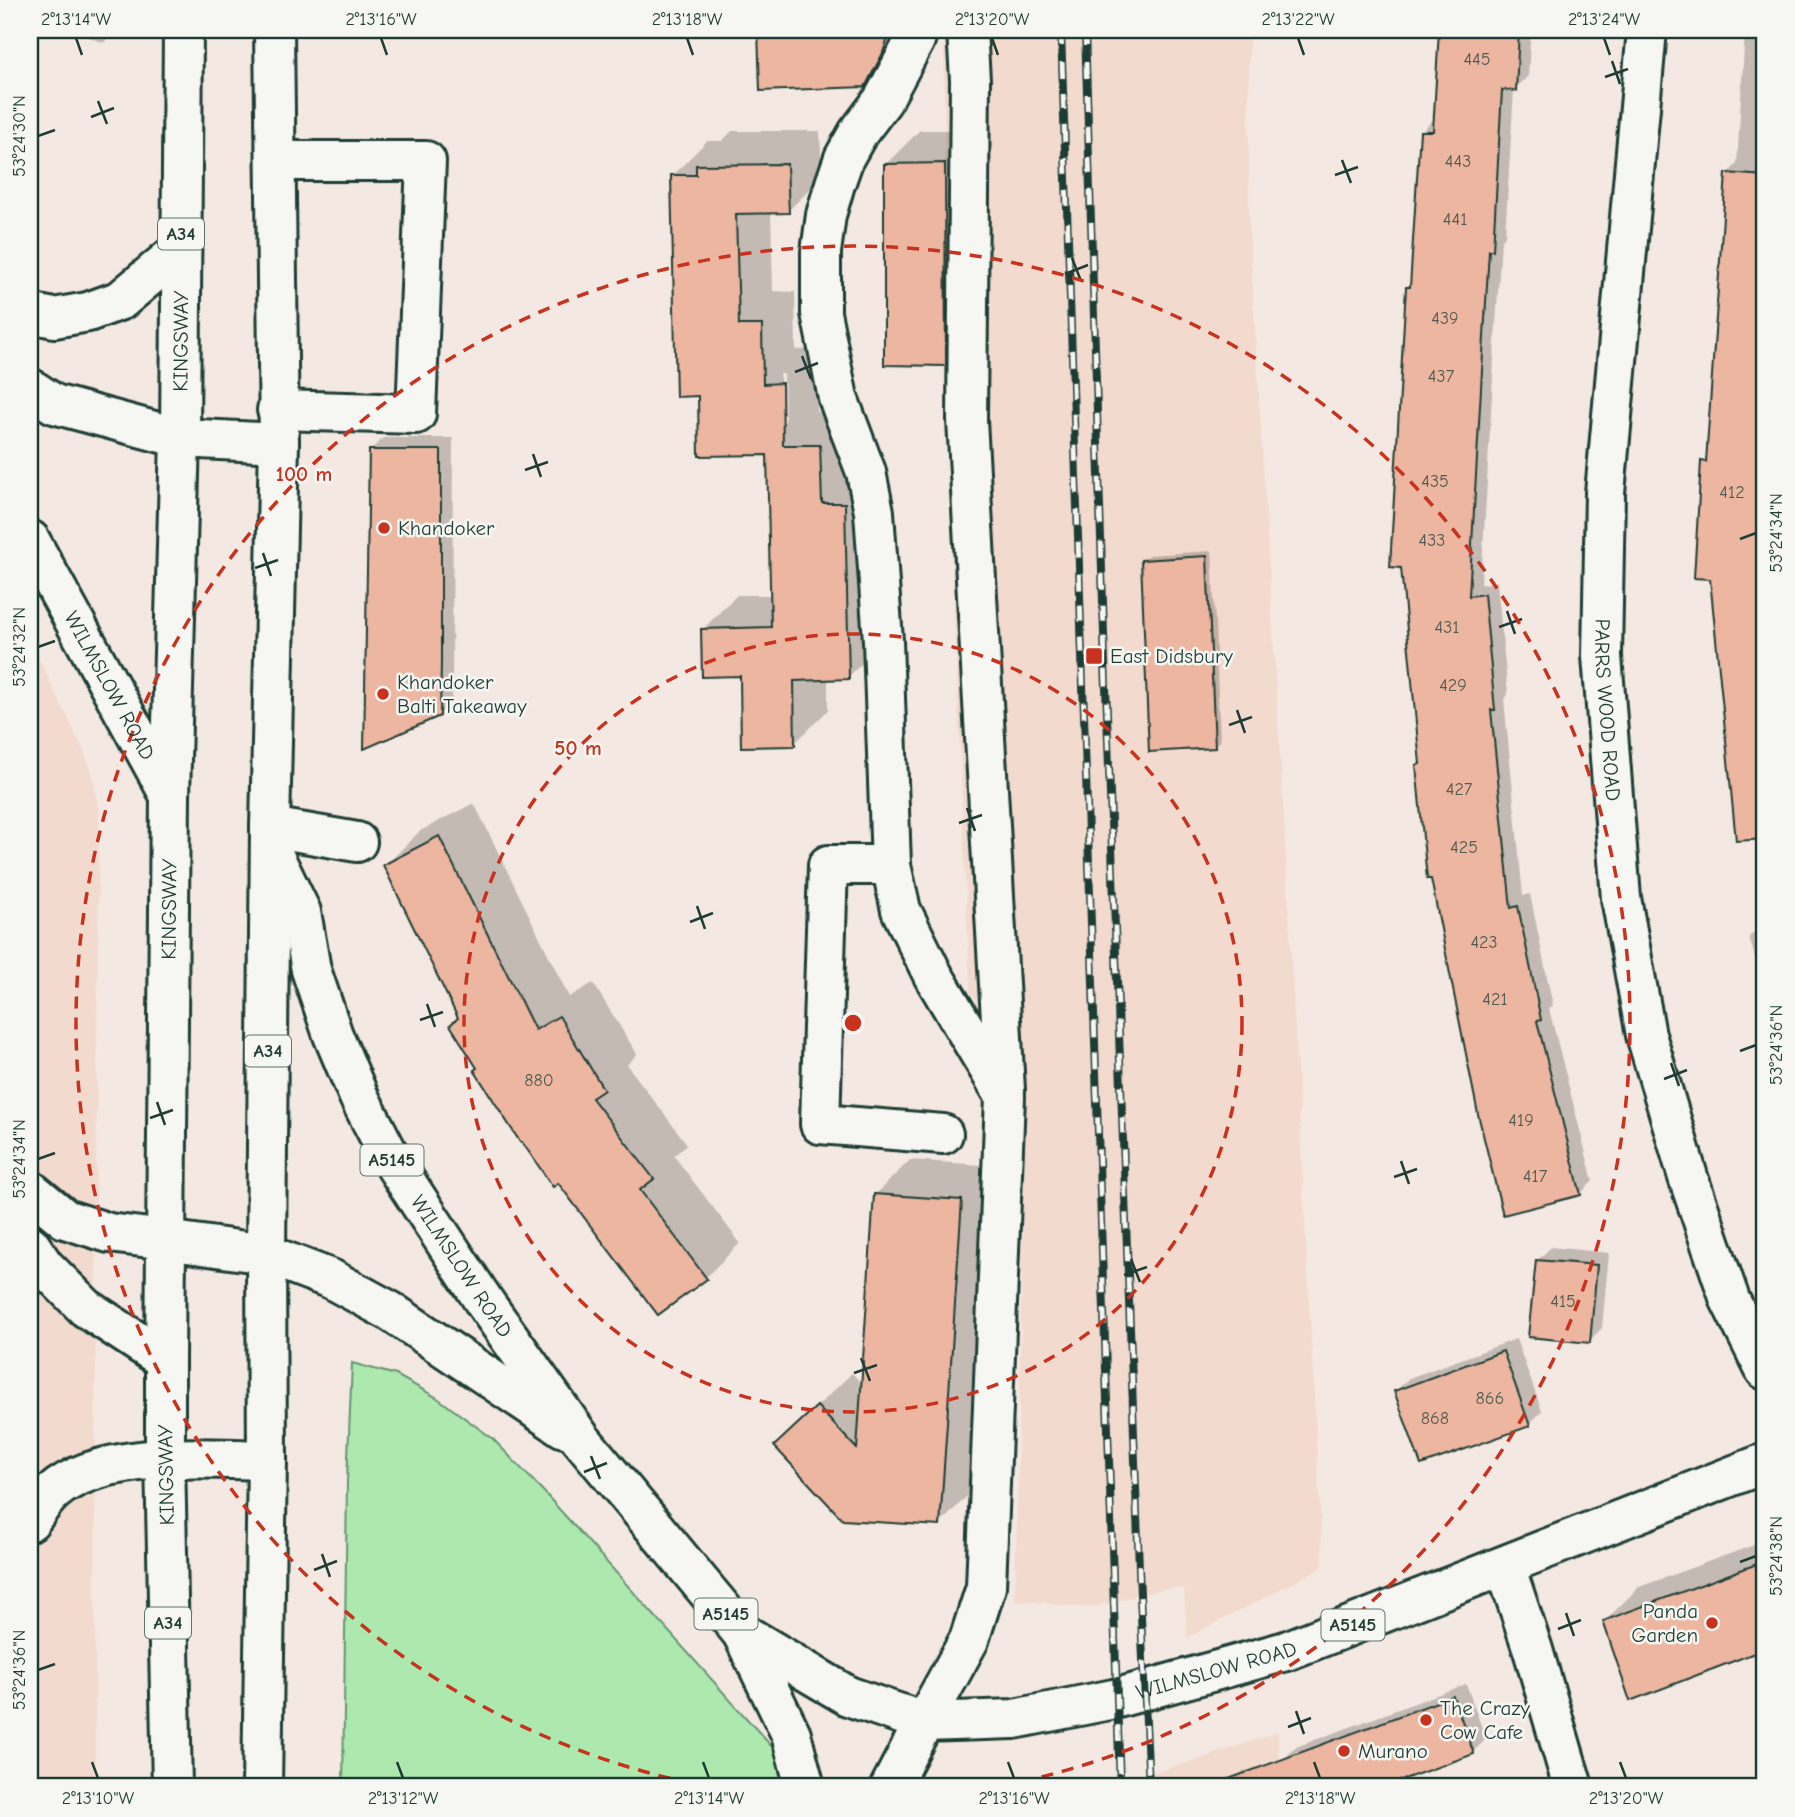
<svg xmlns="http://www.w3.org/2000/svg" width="1795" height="1817" viewBox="0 0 1795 1817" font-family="'Comic Neue',sans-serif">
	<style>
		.built { fill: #f2dace }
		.green { fill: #ade9af; stroke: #669372; stroke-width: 2 }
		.shadow { fill: #0003; fill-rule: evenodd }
		.building { fill: #edb6a1; stroke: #1f3d34; stroke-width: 2 }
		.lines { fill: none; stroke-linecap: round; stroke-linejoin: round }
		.minor-casing { stroke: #1f3d34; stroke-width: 44 }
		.major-casing { stroke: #1f3d34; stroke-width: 44 }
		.highway-casing { stroke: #1f3d34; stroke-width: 44 }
		.minor { stroke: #f6f6f2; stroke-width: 38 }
		.major { stroke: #f6f6f2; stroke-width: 38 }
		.highway { stroke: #f6f6f2; stroke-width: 38 }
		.rail-casing { stroke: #1f3d34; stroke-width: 8 }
		.rail { stroke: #f6f6f2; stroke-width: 5; stroke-dasharray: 16; stroke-linecap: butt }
		.ticks { fill: none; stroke: #1f3d34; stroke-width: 2.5 }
		.ring { fill: none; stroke: #c8321e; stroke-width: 3.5; stroke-dasharray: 12 9 }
		.poi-dot { fill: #c8321e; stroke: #f6f6f2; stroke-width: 2.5 }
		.labels { text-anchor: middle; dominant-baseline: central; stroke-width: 5; stroke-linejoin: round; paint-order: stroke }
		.number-label { font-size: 18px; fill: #525b4f }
		.shield { fill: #f6f6f2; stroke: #60746d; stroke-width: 2 }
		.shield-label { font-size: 19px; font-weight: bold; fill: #1f3d34 }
		.street-label { font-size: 21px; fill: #1f3d34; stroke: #f6f6f2 }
		.poi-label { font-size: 21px; fill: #1f3d34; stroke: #f6f6f2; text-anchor: start }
		.centre { fill: #c8321e; stroke: #f6f6f2; stroke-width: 3.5 }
		.ring-label { font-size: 21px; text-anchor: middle; font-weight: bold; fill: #c8321e; stroke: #f6f6f2; stroke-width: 5; stroke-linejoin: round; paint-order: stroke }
		.neatline { fill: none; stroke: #1f3d34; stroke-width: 2.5 }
		.ticks-label { font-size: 18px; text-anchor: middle; fill: #1f3d34 }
	</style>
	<rect width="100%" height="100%" fill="#f4e9e2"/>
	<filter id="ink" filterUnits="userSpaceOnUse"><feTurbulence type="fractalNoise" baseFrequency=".0143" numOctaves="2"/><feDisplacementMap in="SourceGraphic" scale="14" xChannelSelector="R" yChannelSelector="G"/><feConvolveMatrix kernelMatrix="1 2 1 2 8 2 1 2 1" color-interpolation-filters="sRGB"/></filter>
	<g filter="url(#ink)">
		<!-- built -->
		<g class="built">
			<polygon points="944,30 1249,30 1249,226 1285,837 1323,1567 1187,1638 1184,1588 1160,1590 1088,1608 1015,1600 1026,1070 970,992 945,397"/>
			<polygon points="30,641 80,743 92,772 99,811 96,1205 95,1787 30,1787"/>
			<polygon points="1278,1732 1280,1787 1102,1787 1197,1760"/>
		</g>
		<!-- green -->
		<polygon class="green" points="352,1363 396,1375 436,1397 492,1438 542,1490 774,1749 783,1769 785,1787 343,1787 347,1481"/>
		<!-- shadow -->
		<g class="shadow">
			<polygon points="73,30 117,30 103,43"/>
			<polygon points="760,30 910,30 899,50 865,85 761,89"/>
			<polygon points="1441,30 1531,30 1528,76 1514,90 1505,236 1501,240 1481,584 1497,582 1508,695 1504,699 1523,896 1530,894 1553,1006 1549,1009 1593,1181 1580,1194 1417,765 1422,761 1408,287 1412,283 1422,131 1435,118"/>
			<polygon points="1745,30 1765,30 1765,824 1737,828 1702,462 1708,456 1727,174 1737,164"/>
			<polygon points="920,130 979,130 979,330 945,364 886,164"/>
			<path d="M 732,131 L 820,131 L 822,177 L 788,211 L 771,212 L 773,291 L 795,292 L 796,350 L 816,349 L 817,412 L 854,411 L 883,643 L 848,677 L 828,678 L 828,710 L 794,744 L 742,675 L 702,630 L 737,595 L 772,595 L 769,453 L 700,394 L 672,176 L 707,141 L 722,141 ZM 780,374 L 784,374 L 785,422 L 781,422 Z"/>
			<polygon points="383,438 453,438 452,701 439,714 370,451"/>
			<polygon points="1212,551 1220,741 1214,747 1143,561 1149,555"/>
			<polygon points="474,803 569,997 593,983 637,1054 627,1065 687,1144 674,1156 740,1243 705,1278 479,1068 460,1018 385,866 420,831"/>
			<polygon points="1765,923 1765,993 1749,937"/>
			<polygon points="910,1160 995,1166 973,1490 939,1525 776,1446 852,1373 863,1385 875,1195"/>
			<polygon points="1551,1247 1609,1253 1602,1328 1589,1341 1538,1260"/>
			<polygon points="1516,1339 1542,1411 1529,1424 1396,1391 1409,1378"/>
			<polygon points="1765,1541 1765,1647 1757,1650 1605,1621 1639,1587"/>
			<polygon points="1466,1684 1486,1739 1473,1752 1378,1787 1293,1787 1283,1760 1296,1747"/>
		</g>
		<!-- building -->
		<g class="building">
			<polygon points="758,30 891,30 882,55 865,87 760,91"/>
			<polygon points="1439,30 1519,30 1516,91 1502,90 1493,250 1489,250 1469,596 1484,594 1495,710 1491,710 1511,908 1518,906 1541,1020 1537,1021 1581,1195 1503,1215 1478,1114 1431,879 1427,879 1416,765 1420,764 1401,568 1390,567 1406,287 1410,287 1420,131 1433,131"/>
			<polygon points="945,163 946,366 884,365 884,164"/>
			<polygon points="787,164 789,213 736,214 739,325 762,325 763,384 782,383 783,445 820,445 822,503 845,503 849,679 794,681 795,746 741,747 740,676 702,677 701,629 771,627 767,455 699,456 698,396 676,397 671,175 696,175 696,165"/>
			<polygon points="1726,173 1765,176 1765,839 1736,841 1710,579 1694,578 1701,461 1706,462"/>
			<polygon points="369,450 441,450 441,662 440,716 364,749"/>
			<polygon points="1207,556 1215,748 1149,752 1141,560"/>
			<polygon points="439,836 535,1030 559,1016 604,1090 592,1098 654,1179 640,1190 707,1279 658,1315 558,1183 553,1187 522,1142 520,1142 474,1070 477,1068 450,1025 458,1018 383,865"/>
			<polygon points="874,1194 962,1200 940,1526 843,1520 774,1446 817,1406 857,1449"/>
			<polygon points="1536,1260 1597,1265 1590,1343 1528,1337"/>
			<polygon points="1503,1351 1530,1426 1421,1465 1394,1391"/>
			<polygon points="1765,1561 1765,1649 1630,1701 1603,1621"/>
			<polygon points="1453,1696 1474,1754 1382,1787 1219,1787 1218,1783"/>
		</g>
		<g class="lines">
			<!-- minor casing -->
			<g class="minor-casing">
				<g id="minor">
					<polyline points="918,30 915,40 883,100 858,133 844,158 835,184 826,215 821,252 821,313 838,398 866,472 874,512 883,641 891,865 901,910 933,975 1005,1096 986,1587 969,1640 924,1722"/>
					<polyline points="967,30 970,80 967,420 1005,1090"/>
					<path id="s1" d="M 1647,30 L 1605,493 L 1602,656 L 1621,898 L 1646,1035 L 1688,1177 L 1730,1300 L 1765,1370"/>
					<polyline points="276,161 426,161 416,414 277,410"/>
					<polyline points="270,827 357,842"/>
					<polyline points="891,865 828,865 820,1124 943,1134"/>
					<polyline points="30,1190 65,1219 109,1233 166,1240"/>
					<polyline points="30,1245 44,1266 86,1308 165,1360"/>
					<path d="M 30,1521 C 37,1512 44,1500 53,1492 C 102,1449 207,1459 267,1460"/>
					<polyline points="1505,1566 1533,1650 1573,1787"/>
				</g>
			</g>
			<!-- major casing -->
			<g class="major-casing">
				<g id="major">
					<polyline points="30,313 54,318 88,312 121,300 180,250"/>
					<polyline points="30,388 54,404 180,438 279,443"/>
					<path id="s2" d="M 30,540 L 170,796"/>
					<path id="s3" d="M 270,848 L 301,912 L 311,970 L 333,1035 L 359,1097 L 391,1159 L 485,1303 L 581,1439 L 742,1633 L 848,1696 L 924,1722 L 1014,1719 L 1114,1699 L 1286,1651 L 1765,1463"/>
					<polyline points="166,1240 266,1254 331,1279 390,1311 564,1428"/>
					<polyline points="742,1633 791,1734 805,1787"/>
					<polyline points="890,1787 924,1722"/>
				</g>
			</g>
			<!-- highway casing -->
			<g class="highway-casing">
				<g id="highway">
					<path id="s4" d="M 172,1787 L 165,1458 L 165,1360 L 170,796 L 180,438 L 183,30"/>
					<polyline points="262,1787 267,1460 266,1254 270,827 279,443 274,30"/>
				</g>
			</g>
			<!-- minor -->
			<use href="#minor" class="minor"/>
			<!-- major -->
			<use href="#major" class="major"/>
			<!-- highway -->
			<use href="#highway" class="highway"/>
			<!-- rail casing -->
			<g class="rail-casing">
				<g id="rail">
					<polyline points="1061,30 1120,1787"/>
					<polyline points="1085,30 1104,634 1140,1595 1149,1787"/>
				</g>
			</g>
			<!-- rail -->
			<use href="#rail" class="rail"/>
		</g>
	</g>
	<!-- ticks -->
	<path class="ticks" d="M 76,38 L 82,55M 381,38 L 387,55M 687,38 L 693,55M 992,38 L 998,55M 1298,38 L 1304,55M 1604,38 L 1610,55M 1612,61 L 1620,84M 1605,77 L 1628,69M 98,101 L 107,124M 91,117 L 114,108M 38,136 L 55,130M 1342,160 L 1351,183M 1335,175 L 1358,167M 1072,258 L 1081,281M 1065,274 L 1088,265M 802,356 L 811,379M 795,372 L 818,363M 533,454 L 541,477M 525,470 L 548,462M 1740,539 L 1756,533M 263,553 L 271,576M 255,568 L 278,560M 1507,611 L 1515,634M 1499,627 L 1522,619M 38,647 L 55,641M 1237,710 L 1245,733M 1229,725 L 1252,717M 967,808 L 975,831M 959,823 L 982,815M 697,906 L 705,929M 690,922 L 713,913M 427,1004 L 435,1027M 420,1020 L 443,1012M 1740,1051 L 1756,1045M 1671,1063 L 1679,1086M 1664,1079 L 1687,1070M 157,1102 L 165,1125M 150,1118 L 173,1110M 38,1159 L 55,1153M 1401,1161 L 1409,1184M 1394,1177 L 1417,1169M 1131,1259 L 1140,1282M 1124,1275 L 1147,1267M 861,1358 L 870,1381M 854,1373 L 877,1365M 591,1456 L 600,1479M 584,1472 L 607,1463M 322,1554 L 330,1577M 1740,1562 L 1756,1556M 314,1570 L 337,1561M 1566,1613 L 1574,1636M 1558,1629 L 1581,1620M 38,1670 L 55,1664M 1296,1711 L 1304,1734M 1288,1727 L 1311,1718M 92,1762 L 98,1778M 397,1762 L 403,1778M 703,1762 L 709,1778M 1008,1762 L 1014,1778M 1314,1762 L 1320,1778M 1620,1762 L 1626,1778"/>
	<!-- distance rings -->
	<g class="ring">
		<circle cx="853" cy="1023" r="389"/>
		<path d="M711 1787A777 777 0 1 1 995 1787"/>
	</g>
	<!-- markers -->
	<g class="poi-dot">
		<circle cx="384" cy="528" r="7"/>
		<rect x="1085" y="647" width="18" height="18" rx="3.5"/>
		<circle cx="383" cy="694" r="7"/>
		<circle cx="1712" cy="1623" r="7"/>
		<circle cx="1426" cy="1720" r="7"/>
		<circle cx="1344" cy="1751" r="7"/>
	</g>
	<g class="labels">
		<!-- number labels -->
		<g class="number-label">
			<text x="1477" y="59">445</text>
			<text x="1458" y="161">443</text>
			<text x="1455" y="219">441</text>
			<text x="1445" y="318">439</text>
			<text x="1441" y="376">437</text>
			<text x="1435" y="481">435</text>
			<text x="1732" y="492">412</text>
			<text x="1432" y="540">433</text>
			<text x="1447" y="627">431</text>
			<text x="1453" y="685">429</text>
			<text x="1459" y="789">427</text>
			<text x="1464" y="847">425</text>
			<text x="1484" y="942">423</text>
			<text x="1495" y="999">421</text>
			<text x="539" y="1080">880</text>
			<text x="1521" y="1120">419</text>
			<text x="1535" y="1176">417</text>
			<text x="1563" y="1301">415</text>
			<text x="1490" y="1398">866</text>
			<text x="1435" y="1418">868</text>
		</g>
		<!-- shield labels -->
		<g class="shield">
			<rect x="158" y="218.5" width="46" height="31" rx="5"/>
			<rect x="245" y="1035.5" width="46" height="31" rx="5"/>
			<rect x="360.5" y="1144.5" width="63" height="31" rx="5"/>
			<rect x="694.5" y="1598.5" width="63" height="31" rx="5"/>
			<rect x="145" y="1607.5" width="46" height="31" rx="5"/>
			<rect x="1321.5" y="1609.5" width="63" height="31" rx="5"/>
		</g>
		<g class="shield-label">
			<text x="181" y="234">A34</text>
			<text x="268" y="1051">A34</text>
			<text x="392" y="1160">A5145</text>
			<text x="726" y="1614">A5145</text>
			<text x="168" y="1623">A34</text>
			<text x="1353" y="1625">A5145</text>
		</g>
		<!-- street labels -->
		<g class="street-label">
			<text stroke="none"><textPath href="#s4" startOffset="1446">KINGSWAY</textPath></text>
			<text stroke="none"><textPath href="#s2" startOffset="166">WILMSLOW ROAD</textPath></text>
			<text stroke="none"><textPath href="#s1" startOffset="682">PARRS WOOD ROAD</textPath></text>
			<text stroke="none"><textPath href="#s4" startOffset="878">KINGSWAY</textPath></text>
			<text stroke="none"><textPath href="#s3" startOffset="464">WILMSLOW ROAD</textPath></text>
			<text transform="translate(166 1475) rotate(-91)">KINGSWAY</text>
			<text stroke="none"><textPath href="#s3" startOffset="1428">WILMSLOW ROAD</textPath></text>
		</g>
		<!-- poi labels -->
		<g class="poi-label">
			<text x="398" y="528">Khandoker</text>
			<text x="1110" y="656">East Didsbury</text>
			<text x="397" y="682">Khandoker<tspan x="397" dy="24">Balti Takeaway</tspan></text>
			<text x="1698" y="1611" text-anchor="end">Panda<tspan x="1698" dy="24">Garden</tspan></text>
			<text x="1440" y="1708">The Crazy<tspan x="1440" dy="24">Cow Cafe</tspan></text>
			<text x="1358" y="1751">Murano</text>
		</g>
	</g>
	<circle cx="853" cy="1023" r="10" class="centre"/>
	<g class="ring-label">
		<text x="304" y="481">100 m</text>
		<text x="578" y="755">50 m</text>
	</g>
	<!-- margin -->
	<rect width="1795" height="1817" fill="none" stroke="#f6f6f2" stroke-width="77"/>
	<rect x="38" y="38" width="1718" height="1740" class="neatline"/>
	<g class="ticks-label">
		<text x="76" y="25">2°13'14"W</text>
		<text x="381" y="25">2°13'16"W</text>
		<text x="687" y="25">2°13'18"W</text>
		<text x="992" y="25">2°13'20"W</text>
		<text x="1298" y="25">2°13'22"W</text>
		<text x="1604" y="25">2°13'24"W</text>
		<text transform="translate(19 136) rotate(-90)" y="6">53°24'30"N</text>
		<text transform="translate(1776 533) rotate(-90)" y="6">53°24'34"N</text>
		<text transform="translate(19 647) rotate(-90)" y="6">53°24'32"N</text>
		<text transform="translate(1776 1045) rotate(-90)" y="6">53°24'36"N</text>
		<text transform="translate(19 1159) rotate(-90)" y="6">53°24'34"N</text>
		<text transform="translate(1776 1556) rotate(-90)" y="6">53°24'38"N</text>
		<text transform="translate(19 1670) rotate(-90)" y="6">53°24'36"N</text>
		<text x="98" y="1804">2°13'10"W</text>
		<text x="403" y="1804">2°13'12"W</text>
		<text x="709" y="1804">2°13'14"W</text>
		<text x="1014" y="1804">2°13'16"W</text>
		<text x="1320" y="1804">2°13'18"W</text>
		<text x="1626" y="1804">2°13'20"W</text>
	</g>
</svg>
